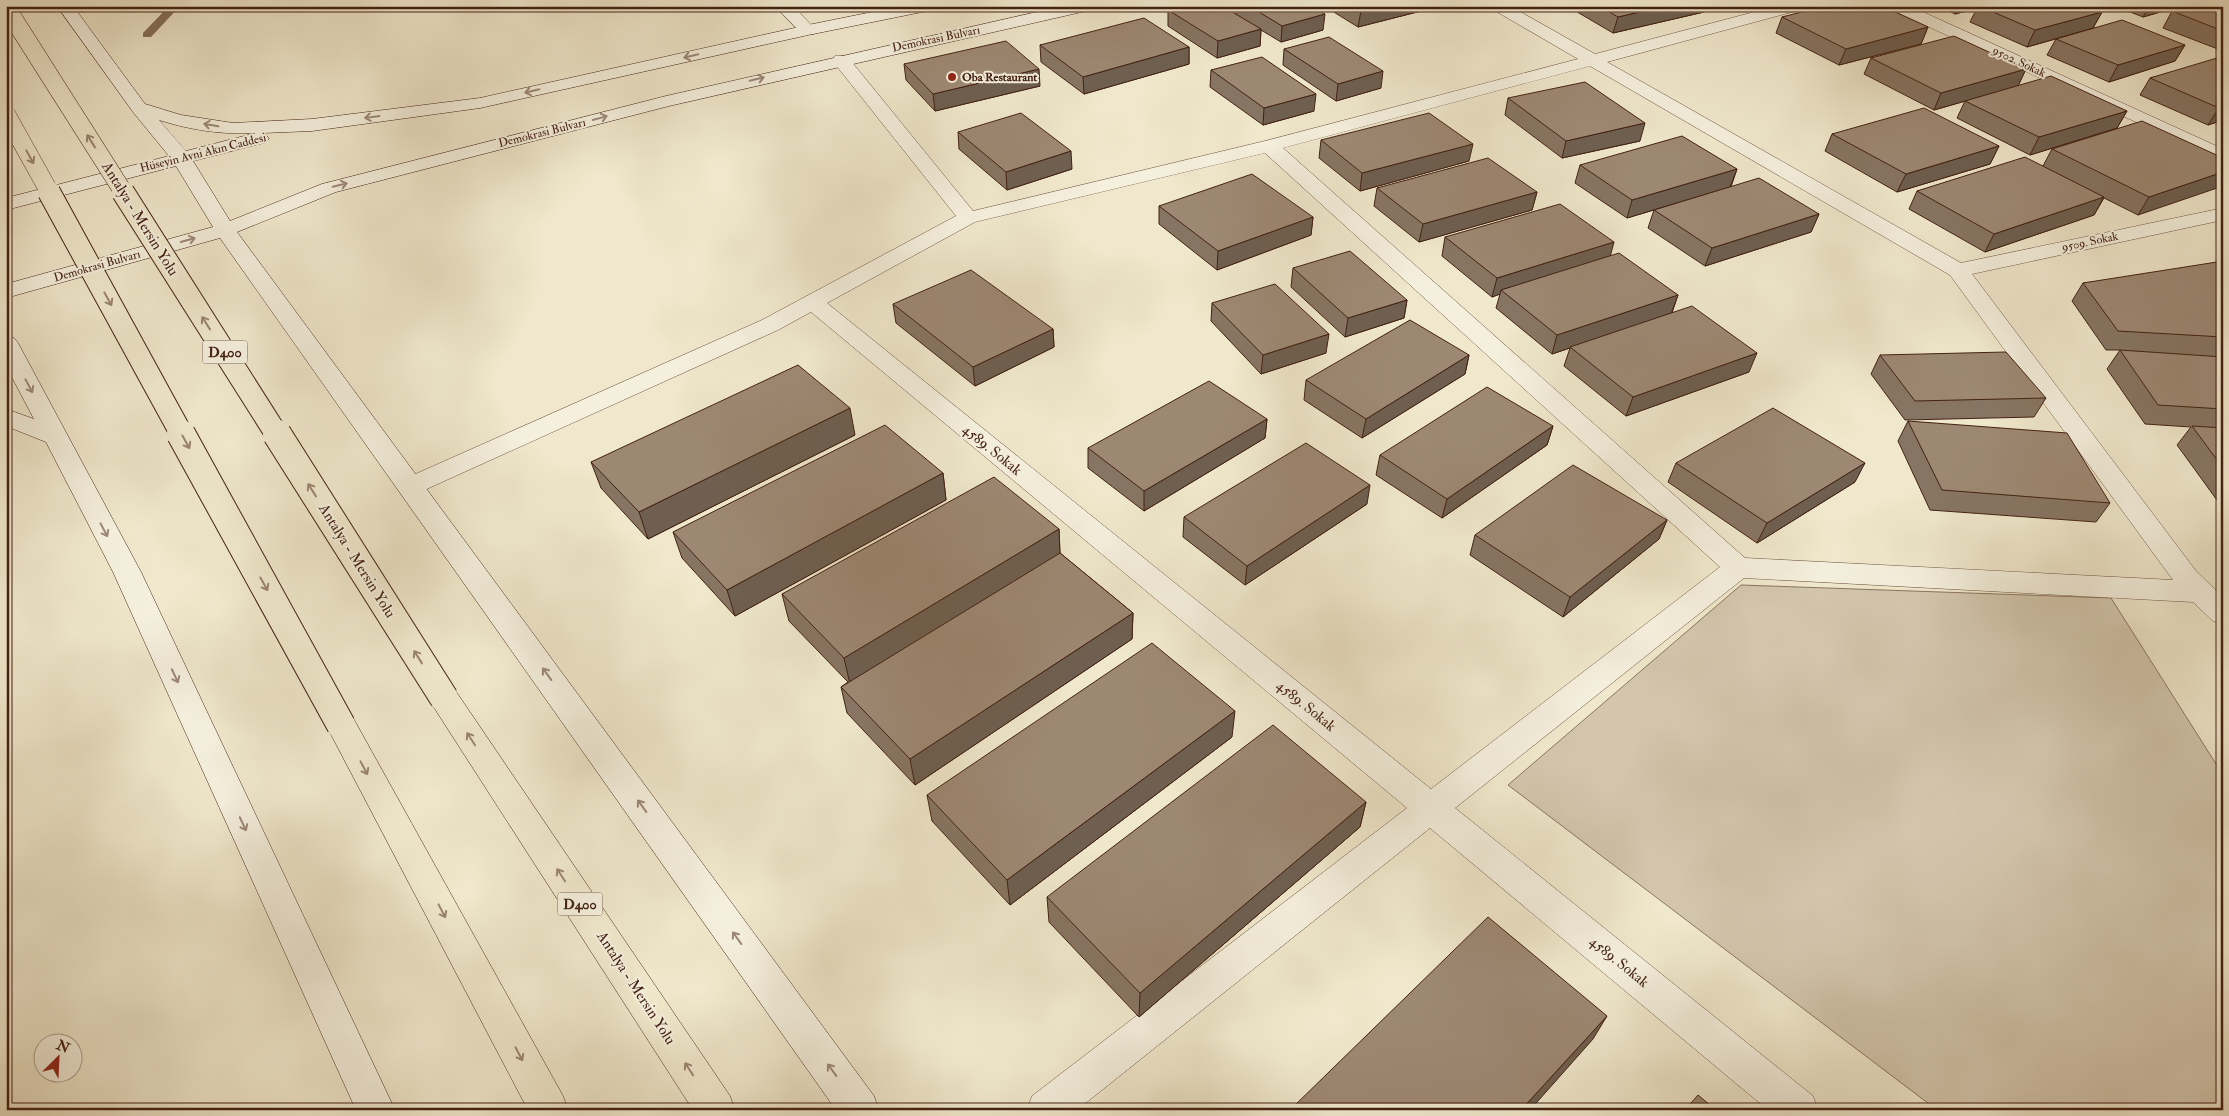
<svg xmlns="http://www.w3.org/2000/svg" width="2229" height="1116" viewBox="0 0 2229 1116" font-family="'IM FELL Double Pica',serif">
	<style>
		.green { fill: #d3c6ad; stroke: #8b7460 }
		.lines { fill: none; stroke-linecap: round; stroke-linejoin: round }
		.stream { fill: #87705c; fill-rule: evenodd }
		.street-casing { stroke: #6e5341; stroke-width: 1 }
		.secondary-casing { stroke: #432113; stroke-width: 1 }
		.highway-casing { stroke: #432113; stroke-width: 1 }
		.street { fill: #f5f0de; fill-rule: evenodd }
		.secondary { fill: #f5f0de; fill-rule: evenodd }
		.highway { fill: #f0e8cc; fill-rule: evenodd }
		.highway-bridge-far2-casing { stroke: #432113; stroke-width: 19; stroke-linecap: butt }
		.highway-bridge-far1-casing { stroke: #432113; stroke-width: 24; stroke-linecap: butt }
		.highway-bridge-casing { stroke: #432113; stroke-width: 30; stroke-linecap: butt }
		.highway-bridge-far2 { stroke: #f0e8cc; stroke-width: 18 }
		.highway-bridge-far1 { stroke: #f0e8cc; stroke-width: 22 }
		.highway-bridge { stroke: #f0e8cc; stroke-width: 28 }
		.wall { fill: #877563; stroke: #432113 }
		.shaded-wall { fill: #6e5f50; stroke: #432113 }
		.building { fill: #9d8873; stroke: #432113 }
		.oneway { stroke: #9c8878 }
		.oneway2 { stroke: #9a8470 }
		.poi-dot { fill: #8f2418; stroke: #f5f0de; stroke-width: 2 }
		.labels { text-anchor: middle; dominant-baseline: central; stroke-width: 4; stroke-linejoin: round; paint-order: stroke }
		.far-street-label { font-size: 12px; fill: #432113; stroke: #f5f0de }
		.far-poi-label { font-size: 12px; font-weight: bold; fill: #432113; stroke: #f5f0de; text-anchor: start }
		.shield { fill: #f5f0de; stroke: #785f50; stroke-width: 1 }
		.shield-label { font-size: 14px; font-weight: bold; fill: #432113 }
		.street-label { font-size: 15px; fill: #432113; stroke: #f5f0de }
	</style>
	<rect width="100%" height="100%" fill="#f0e8cc"/>
	<filter id="stains"><feTurbulence type="fractalNoise" baseFrequency=".004" numOctaves="4"/><feColorMatrix values="0 0 0 0 .2 0 0 0 0 .09 0 0 0 0 .02 0 0 0 .5 -.17"/></filter>
	<radialGradient id="worn" r=".72"><stop offset=".6" stop-color="#630" stop-opacity="0"/><stop offset="1" stop-color="#630" stop-opacity=".3"/></radialGradient>
	<!-- green -->
	<polygon class="green" points="1741,585 2111,598 2223,775 2223,1110 1937,1110 1508,785"/>
	<g class="lines">
		<!-- stream -->
		<polygon class="stream" points="169,6 180,6 151,37 143,37 143,33"/>
		<!-- street casing -->
		<g class="street-casing">
			<g id="street">
				<polygon points="775,6 793,6 816,30 814,34 802,34"/>
				<path d="M 1490,6 L 1510,6 L 1595,54 L 1777,6 L 1805,6 L 1803,9 L 1607,62 L 1961,263 L 2223,208 L 2223,220 L 1972,274 L 2196,571 L 2223,597 L 2223,624 L 2213,621 L 2193,602 L 1744,578 L 1455,808 L 1813,1096 L 1818,1110 L 1768,1110 L 1430,828 L 1077,1110 L 1027,1110 L 1032,1096 L 1407,808 L 811,312 L 778,330 L 420,492 L 411,495 L 402,492 L 398,486 L 402,480 L 762,320 L 956,216 L 835,64 L 832,60 L 835,56 L 847,56 L 973,211 L 1265,141 L 1578,59 L 1492,9 ZM 1590,66 L 1950,275 L 2173,580 L 1745,558 L 1283,148 ZM 1265,153 L 1720,567 L 1431,789 L 827,303 L 975,222 Z"/>
				<polygon points="1888,6 1910,6 2223,149 2223,162 1890,9"/>
			</g>
		</g>
		<!-- secondary casing -->
		<g class="secondary-casing">
			<g id="secondary">
				<path d="M 57,6 L 73,6 L 145,104 L 181,115 L 233,123 L 312,119 L 480,98 L 808,25 L 902,6 L 935,6 L 933,9 L 927,11 L 808,35 L 480,108 L 312,131 L 263,133 L 269,138 L 267,142 L 193,161 L 230,221 L 322,184 L 666,96 L 1063,6 L 1094,6 L 1092,9 L 1086,11 L 669,106 L 336,192 L 237,232 L 874,1096 L 879,1110 L 836,1110 L 220,238 L 6,298 L 6,284 L 213,227 L 176,166 L 6,210 L 6,198 L 169,156 L 133,112 ZM 159,120 C 190,130 223,135 256,133 L 186,151 Z"/>
				<polygon points="6,336 14,338 18,343 141,572 395,1110 356,1110 113,572 46,442 6,426 6,409 34,419 6,366"/>
			</g>
		</g>
		<!-- highway casing -->
		<g class="highway-casing">
			<g id="highway">
				<polygon points="444,686 455,690 730,1096 735,1110 693,1110 433,706 429,698 433,690"/>
				<polygon points="341,713 352,716 563,1096 568,1110 528,1110 326,725 330,716"/>
			</g>
		</g>
		<!-- street -->
		<use href="#street" class="street"/>
		<!-- secondary -->
		<use href="#secondary" class="secondary"/>
		<!-- highway -->
		<use href="#highway" class="highway"/>
		<!-- highway-bridge-far2 casing -->
		<g class="highway-bridge-far2-casing">
			<g id="highway-bridge-far2">
				<polyline points="6,7 124,193"/>
				<polyline points="6,114 50,193"/>
			</g>
		</g>
		<!-- highway-bridge-far1 casing -->
		<g class="highway-bridge-far1-casing">
			<g id="highway-bridge-far1">
				<polyline points="49,192 182,435"/>
				<polyline points="123,192 277,435"/>
			</g>
		</g>
		<!-- highway-bridge casing -->
		<g class="highway-bridge-casing">
			<g id="highway-bridge">
				<polyline points="181,434 341,725"/>
				<polyline points="277,434 444,698"/>
			</g>
		</g>
		<!-- highway-bridge-far2 -->
		<use href="#highway-bridge-far2" class="highway-bridge-far2"/>
		<!-- highway-bridge-far1 -->
		<use href="#highway-bridge-far1" class="highway-bridge-far1"/>
		<!-- highway-bridge -->
		<use href="#highway-bridge" class="highway-bridge"/>
	</g>
	<!-- wall -->
	<g class="wall">
		<polygon points="830,6 861,6 835,11"/>
		<polygon points="1237,6 1312,6 1323,30 1281,42 1261,30 1260,46 1217,58 1168,26 1168,10 1236,15"/>
		<polygon points="1324,6 1441,6 1358,27"/>
		<polygon points="1567,6 1706,6 1704,12 1613,33"/>
		<polygon points="1938,6 2088,6 2102,12 2093,28 2185,45 2175,61 2109,82 2047,55 2056,39 2077,33 2027,47 1970,22 1977,8 1955,14"/>
		<polygon points="2115,6 2181,6 2143,17"/>
		<polygon points="2223,6 2223,51 2163,28 2172,11"/>
		<polygon points="1782,17 1928,27 1921,44 1839,65 1776,33"/>
		<polygon points="1040,45 1189,47 1189,64 1084,94 1041,62"/>
		<polygon points="1284,49 1381,88 1336,101 1283,65"/>
		<polygon points="1871,58 2026,69 2018,86 2127,111 2117,128 2030,155 1957,118 1965,101 1934,110 1864,74"/>
		<polygon points="2223,60 2223,120 2208,125 2140,95 2150,78"/>
		<polygon points="904,64 1040,86 935,111 906,80"/>
		<polygon points="1211,70 1314,111 1263,125 1210,87"/>
		<polygon points="1508,98 1640,141 1562,158 1505,115"/>
		<polygon points="958,132 1072,169 1007,190 959,149"/>
		<polygon points="1832,134 1999,146 1990,164 1897,192 1825,151"/>
		<polygon points="1321,140 1469,161 1360,191 1319,158"/>
		<polygon points="2052,149 2223,158 2138,215 2104,198 2094,215 1985,252 1909,209 1917,191 2043,166"/>
		<polygon points="1580,165 1737,169 1731,187 1819,214 1811,232 1705,266 1648,228 1654,210 1674,204 1627,218 1575,183"/>
		<polygon points="1377,188 1537,192 1532,210 1419,242 1374,206"/>
		<polygon points="1159,206 1313,217 1311,235 1217,270 1159,224"/>
		<polygon points="1445,237 1610,256 1678,295 1672,313 1749,372 1626,416 1564,366 1570,348 1552,354 1496,308 1500,294 1492,297 1442,256"/>
		<polygon points="1293,268 1407,300 1404,318 1345,337 1291,287"/>
		<polygon points="2223,268 2223,507 2222,507 2177,445 2191,427 2145,424 2107,369 2120,350 2106,350 2072,301 2083,283"/>
		<polygon points="1212,303 1326,353 1261,374 1211,321"/>
		<polygon points="893,304 1053,329 1054,347 975,386 896,323"/>
		<polygon points="1469,355 1465,374 1362,438 1304,400 1306,380"/>
		<polygon points="1880,355 2046,398 2034,417 1905,420 1871,374"/>
		<polygon points="1267,419 1265,438 1144,511 1088,468 1088,448"/>
		<polygon points="1908,421 2110,503 2096,522 1930,510 1898,441"/>
		<polygon points="1553,426 1547,445 1442,518 1376,475 1380,455"/>
		<polygon points="855,435 648,539 601,488 591,462"/>
		<polygon points="1676,463 1855,482 1757,543 1668,482"/>
		<polygon points="943,473 946,500 735,616 682,558 673,532"/>
		<polygon points="1367,504 1245,585 1183,537 1184,517"/>
		<polygon points="1667,520 1659,539 1563,617 1470,555 1475,535"/>
		<polygon points="1059,529 1060,553 1133,613 1132,639 915,785 847,713 841,687 848,682 789,621 782,594"/>
		<polygon points="1232,737 1010,905 932,821 927,795"/>
		<polygon points="1366,802 1360,827 1139,1017 1049,922 1047,897"/>
	</g>
	<!-- shaded-wall -->
	<g class="shaded-wall">
		<polygon points="834,6 861,6 835,11"/>
		<polygon points="1380,6 1441,6 1358,27 1361,11"/>
		<polygon points="1665,6 1706,6 1704,12 1613,33 1618,17"/>
		<polygon points="1959,6 1977,6 1977,8 1955,14"/>
		<polygon points="2149,6 2181,6 2143,17"/>
		<polygon points="2102,12 2093,28 2027,47 2035,30"/>
		<polygon points="1325,14 1323,30 1281,42 1282,26"/>
		<polygon points="1928,27 1921,44 1839,65 1846,49"/>
		<polygon points="1261,29 1260,46 1217,58 1218,41"/>
		<polygon points="2185,45 2175,61 2109,82 2118,65"/>
		<polygon points="1189,47 1189,64 1084,94 1083,77"/>
		<polygon points="1039,69 1040,86 935,111 933,94"/>
		<polygon points="2026,69 2018,86 1934,110 1941,93"/>
		<polygon points="1383,71 1381,88 1336,101 1338,84"/>
		<polygon points="1316,94 1314,111 1263,125 1264,108"/>
		<polygon points="2223,107 2223,120 2208,125 2219,108"/>
		<polygon points="2127,111 2117,128 2030,155 2039,137"/>
		<polygon points="1645,123 1640,141 1562,158 1566,141"/>
		<polygon points="1473,144 1469,161 1360,191 1362,173"/>
		<polygon points="1999,146 1990,164 1897,192 1906,174"/>
		<polygon points="1071,151 1072,169 1007,190 1006,172"/>
		<polygon points="1737,169 1730,187 1627,218 1632,200"/>
		<polygon points="2223,172 2223,186 2138,215 2149,197"/>
		<polygon points="1537,192 1532,210 1419,242 1423,224"/>
		<polygon points="2104,197 2094,215 1985,252 1994,234"/>
		<polygon points="1819,214 1811,232 1705,266 1712,248"/>
		<polygon points="1313,217 1311,235 1217,270 1218,251"/>
		<polygon points="1614,242 1609,261 1501,290 1500,294 1492,297 1497,278"/>
		<polygon points="1678,295 1671,314 1552,354 1557,335"/>
		<polygon points="1407,300 1404,318 1345,337 1348,318"/>
		<polygon points="1053,329 1054,347 975,386 973,367"/>
		<polygon points="1329,334 1326,353 1261,374 1263,355"/>
		<polygon points="1757,353 1749,372 1626,416 1633,397"/>
		<polygon points="1469,355 1465,374 1362,438 1366,419"/>
		<polygon points="850,408 855,435 648,539 639,512"/>
		<polygon points="1267,419 1265,438 1144,511 1144,491"/>
		<polygon points="1553,426 1547,445 1442,518 1447,499"/>
		<polygon points="1865,463 1855,482 1757,543 1767,523"/>
		<polygon points="943,473 946,500 735,616 727,590"/>
		<polygon points="1370,485 1367,504 1245,585 1247,566"/>
		<polygon points="1667,520 1659,539 1563,617 1570,597"/>
		<polygon points="1059,529 1060,556 850,684 844,658"/>
		<polygon points="1133,613 1132,639 915,785 910,759"/>
		<polygon points="1235,711 1232,737 1010,905 1007,880"/>
		<polygon points="1366,802 1360,827 1139,1017 1140,993"/>
		<polygon points="1607,1016 1593,1039 1530,1110 1521,1110"/>
	</g>
	<!-- building -->
	<g class="building">
		<polygon points="1184,6 1222,6 1261,29 1218,41 1168,10"/>
		<polygon points="1249,6 1312,6 1325,14 1282,26"/>
		<polygon points="1352,6 1380,6 1361,11"/>
		<polygon points="1599,6 1665,6 1618,17"/>
		<polygon points="1826,6 1882,6 1928,27 1846,49 1782,17"/>
		<polygon points="1979,6 2088,6 2102,12 2035,30"/>
		<polygon points="2189,6 2223,6 2223,31 2172,11"/>
		<polygon points="1144,18 1189,47 1083,77 1040,45"/>
		<polygon points="2122,20 2185,45 2118,65 2056,39"/>
		<polygon points="1954,36 2026,69 1941,93 1871,58"/>
		<polygon points="1329,37 1383,71 1338,84 1284,49"/>
		<polygon points="1006,41 1039,69 933,94 904,64"/>
		<polygon points="1262,57 1316,94 1264,108 1211,70"/>
		<polygon points="2217,58 2223,60 2223,107 2219,108 2150,78"/>
		<polygon points="2051,76 2127,111 2039,137 1965,101"/>
		<polygon points="1585,82 1645,123 1566,141 1508,98"/>
		<polygon points="1924,108 1999,146 1906,174 1832,134"/>
		<polygon points="1021,113 1071,151 1006,172 958,132"/>
		<polygon points="1429,113 1473,144 1362,173 1321,140"/>
		<polygon points="2142,121 2223,158 2223,172 2149,197 2052,149"/>
		<polygon points="1682,136 1737,169 1632,200 1580,165"/>
		<polygon points="2025,157 2104,197 1994,234 1917,191"/>
		<polygon points="1488,158 1537,192 1423,224 1377,188"/>
		<polygon points="1252,174 1313,217 1218,251 1159,206"/>
		<polygon points="1759,178 1819,214 1712,248 1654,210"/>
		<polygon points="1560,204 1614,242 1497,278 1445,237"/>
		<polygon points="1350,251 1407,300 1348,318 1293,268"/>
		<polygon points="1619,253 1678,295 1557,335 1501,290"/>
		<polygon points="2217,262 2223,268 2223,337 2118,331 2083,283"/>
		<polygon points="971,270 1053,329 973,367 893,304"/>
		<polygon points="1275,284 1329,334 1263,355 1212,303"/>
		<polygon points="1692,306 1757,353 1633,397 1570,347"/>
		<polygon points="1410,320 1469,355 1366,419 1306,380"/>
		<polygon points="2120,350 2223,357 2223,409 2158,405"/>
		<polygon points="2006,352 2046,398 1915,401 1880,355"/>
		<polygon points="798,365 850,408 639,512 591,462"/>
		<polygon points="1209,381 1267,419 1144,491 1088,448"/>
		<polygon points="1487,387 1553,426 1447,499 1380,455"/>
		<polygon points="1773,408 1865,463 1767,523 1676,463"/>
		<polygon points="1908,421 2067,433 2110,503 1942,490"/>
		<polygon points="885,425 943,473 727,590 673,532"/>
		<polygon points="2192,426 2223,428 2223,468"/>
		<polygon points="1306,443 1370,485 1247,566 1184,517"/>
		<polygon points="1573,465 1667,520 1570,597 1475,535"/>
		<polygon points="994,477 1059,529 844,658 782,594"/>
		<polygon points="1060,553 1133,613 910,759 841,687"/>
		<polygon points="1152,643 1235,711 1007,880 927,795"/>
		<polygon points="1273,725 1366,802 1140,993 1047,897"/>
		<polygon points="1488,917 1607,1016 1521,1110 1290,1110"/>
		<polygon points="1698,1095 1716,1110 1685,1110"/>
	</g>
	<!-- one-way arrows -->
	<defs><path id="oneway-shaft" d="M-6 0H5M1.5-3L5.5 0L1.5 3" fill="none" stroke-width="1.6" stroke-linecap="round" stroke-linejoin="round" transform="scale(1.25)"/></defs>
	<g class="oneway">
		<use href="#oneway-shaft" transform="translate(691 56) rotate(167)"/>
		<use href="#oneway-shaft" transform="translate(757 79) rotate(-13)"/>
		<use href="#oneway-shaft" transform="translate(532 91) rotate(167)"/>
		<use href="#oneway-shaft" transform="translate(372 117) rotate(172)"/>
		<use href="#oneway-shaft" transform="translate(600 118) rotate(-15)"/>
		<use href="#oneway-shaft" transform="translate(211 125) rotate(-170)"/>
		<use href="#oneway-shaft" transform="translate(340 185) rotate(-14)"/>
		<use href="#oneway-shaft" transform="translate(188 240) rotate(-16)"/>
		<use href="#oneway-shaft" transform="translate(29 386) rotate(62)"/>
		<use href="#oneway-shaft" transform="translate(104 530) rotate(62)"/>
		<use href="#oneway-shaft" transform="translate(547 674) rotate(-126)"/>
		<use href="#oneway-shaft" transform="translate(175 676) rotate(65)"/>
		<use href="#oneway-shaft" transform="translate(642 806) rotate(-126)"/>
		<use href="#oneway-shaft" transform="translate(243 824) rotate(65)"/>
		<use href="#oneway-shaft" transform="translate(737 938) rotate(-126)"/>
		<use href="#oneway-shaft" transform="translate(832 1070) rotate(-126)"/>
	</g>
	<g class="oneway2">
		<use href="#oneway-shaft" transform="translate(91 141) rotate(-122)"/>
		<use href="#oneway-shaft" transform="translate(30 157) rotate(61)"/>
		<use href="#oneway-shaft" transform="translate(108 299) rotate(61)"/>
		<use href="#oneway-shaft" transform="translate(206 323) rotate(-122)"/>
		<use href="#oneway-shaft" transform="translate(186 442) rotate(61)"/>
		<use href="#oneway-shaft" transform="translate(312 490) rotate(-122)"/>
		<use href="#oneway-shaft" transform="translate(264 584) rotate(61)"/>
		<use href="#oneway-shaft" transform="translate(418 657) rotate(-122)"/>
		<use href="#oneway-shaft" transform="translate(471 739) rotate(-123)"/>
		<use href="#oneway-shaft" transform="translate(364 768) rotate(62)"/>
		<use href="#oneway-shaft" transform="translate(561 875) rotate(-123)"/>
		<use href="#oneway-shaft" transform="translate(442 911) rotate(62)"/>
		<use href="#oneway-shaft" transform="translate(519 1054) rotate(62)"/>
		<use href="#oneway-shaft" transform="translate(689 1069) rotate(-123)"/>
	</g>
	<!-- markers -->
	<circle class="poi-dot" cx="952" cy="77" r="5"/>
	<g class="labels">
		<!-- far-street labels -->
		<g class="far-street-label">
			<text transform="translate(936 39) rotate(-12)">Demokrasi Bulvarı</text>
			<text transform="translate(2019 62) rotate(25)">9502. Sokak</text>
			<text transform="translate(542 133) rotate(-14)">Demokrasi Bulvarı</text>
			<text transform="translate(203 153) rotate(-14)">Hüseyin Avni Akın Caddesi</text>
			<text transform="translate(2090 242) rotate(-12)">9509. Sokak</text>
			<text transform="translate(97 266) rotate(-16)">Demokrasi Bulvarı</text>
		</g>
		<!-- far-poi labels -->
		<g class="far-poi-label">
			<text x="962" y="77">Oba Restaurant</text>
		</g>
		<!-- shield labels -->
		<g class="shield">
			<rect x="202.5" y="340.5" width="45" height="23" rx="4"/>
			<rect x="557.5" y="892.5" width="45" height="23" rx="4"/>
		</g>
		<g class="shield-label">
			<text x="225" y="352">D400</text>
			<text x="580" y="904">D400</text>
		</g>
		<!-- street labels -->
		<g class="street-label">
			<text transform="translate(140 219) rotate(58)">Antalya - Mersin Yolu</text>
			<text transform="translate(992 450) rotate(39)">4589. Sokak</text>
			<text transform="translate(357 561) rotate(58)">Antalya - Mersin Yolu</text>
			<text transform="translate(1306 706) rotate(39)">4589. Sokak</text>
			<text transform="translate(1619 962) rotate(39)">4589. Sokak</text>
			<text transform="translate(636 988) rotate(57)">Antalya - Mersin Yolu</text>
		</g>
	</g>
	<!-- margin -->
	<rect width="2229" height="1116" fill="none" stroke="#f0e8cc" stroke-width="25"/>
	<rect x="8" y="8" width="2214" height="1101" fill="none" stroke="#432113" stroke-width="2.5"/>
	<rect x="12" y="12" width="2204" height="1091" fill="none" stroke="#432113"/>
	<!-- north arrow -->
	<g transform="translate(58 1058) rotate(24)"><circle r="24" fill="#f5f0de" stroke="#ae9d8d"/>
	<path d="M0-4L9 19L0 12L-9 19Z" fill="#8f2418"/>
	<text y="-8" font-size="14" font-weight="bold" text-anchor="middle" fill="#432113">N</text>
	</g>
	<rect width="100%" height="100%" filter="url(#stains)"/>
	<rect width="100%" height="100%" fill="url(#worn)"/>
</svg>
